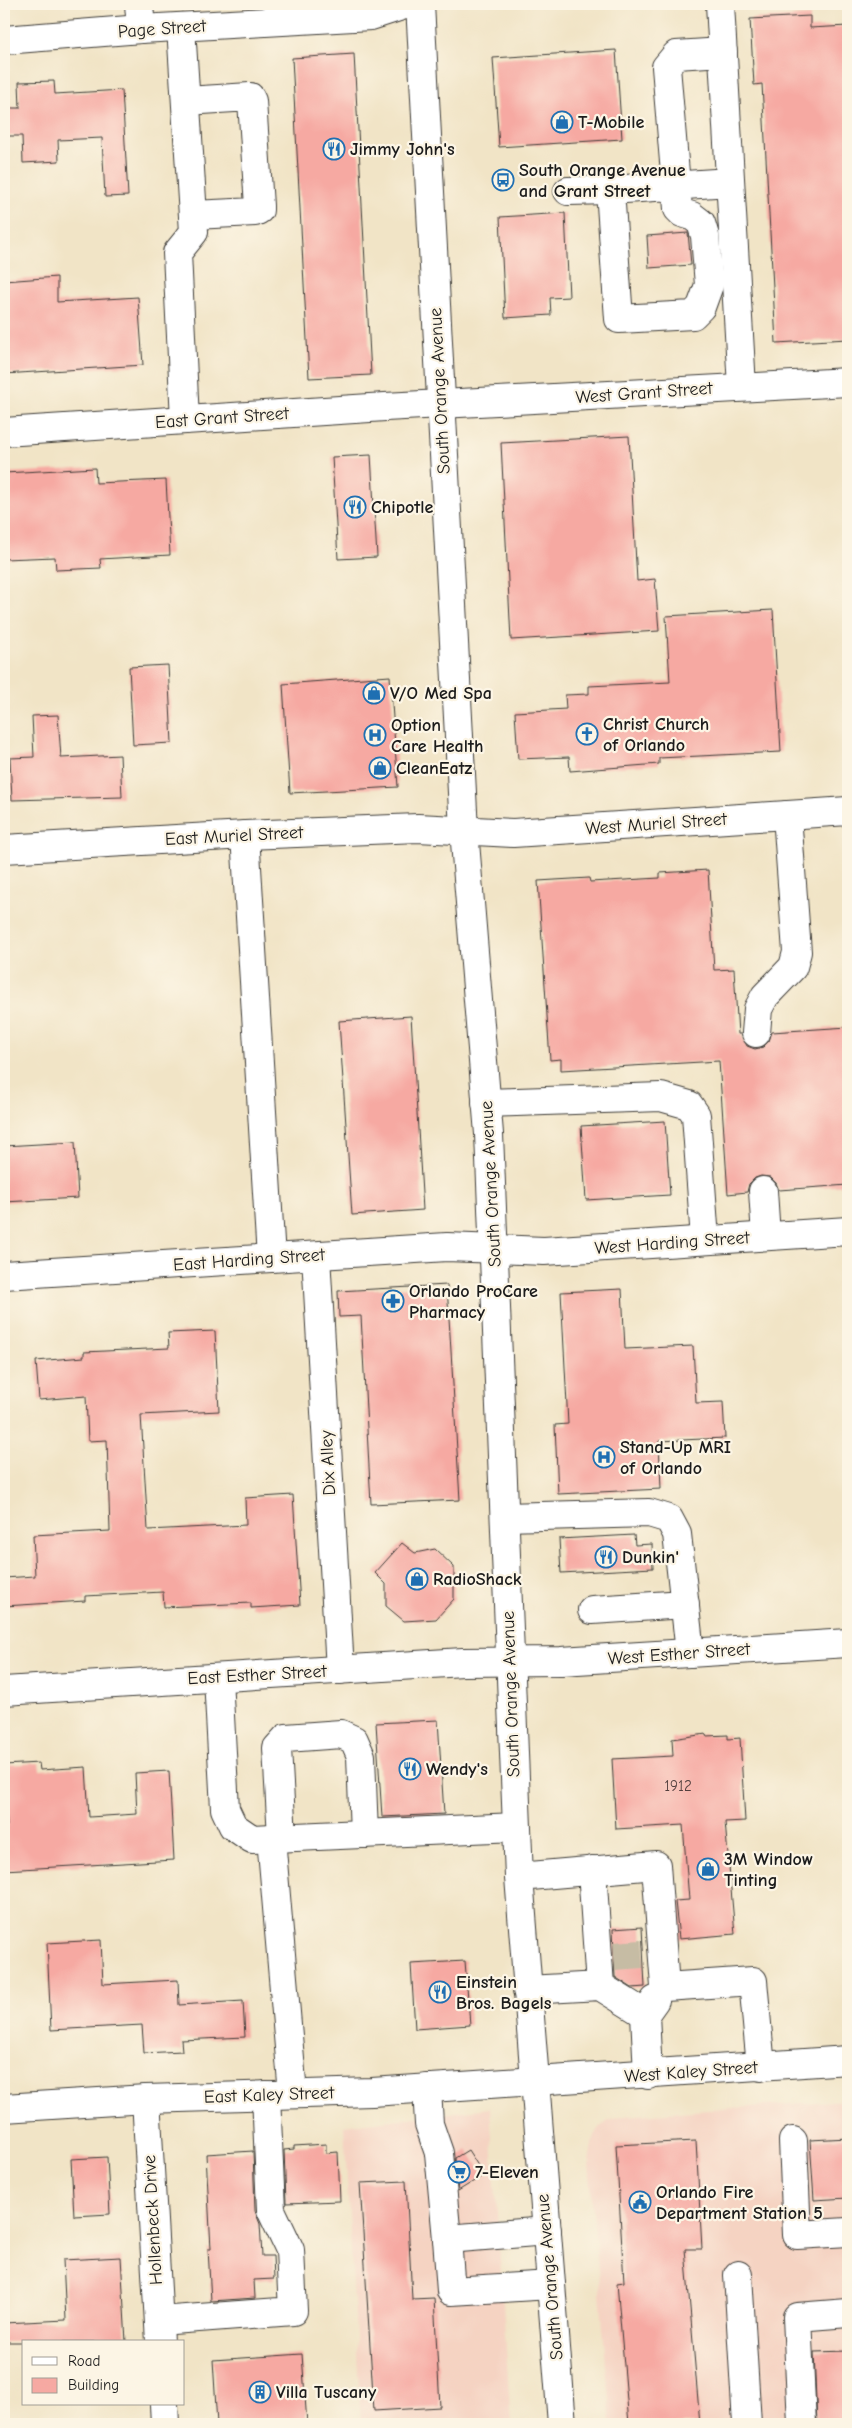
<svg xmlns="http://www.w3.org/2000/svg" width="852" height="2428" viewBox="0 0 852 2428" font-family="'Comic Neue',sans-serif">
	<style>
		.built { fill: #f5d3c2 }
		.building { fill: #f6a9a2 }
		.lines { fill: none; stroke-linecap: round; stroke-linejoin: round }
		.minor-tunnel { stroke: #c6bca4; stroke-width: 28; stroke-dasharray: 28 14; stroke-linecap: butt }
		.minor-casing { stroke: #3c3a36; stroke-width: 30 }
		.major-casing { stroke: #3c3a36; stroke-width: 30 }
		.minor { stroke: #fff; stroke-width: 28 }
		.major { stroke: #fff; stroke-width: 28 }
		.labels { text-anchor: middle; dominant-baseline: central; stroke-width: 4.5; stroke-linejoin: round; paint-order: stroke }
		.number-label { font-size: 15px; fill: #523f3e }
		.street-label { font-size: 18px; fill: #1c1c1c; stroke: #fcf5e5 }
		.poi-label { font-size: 18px; font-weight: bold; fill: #1c1c1c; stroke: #fcf5e5; text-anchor: start }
	</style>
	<rect width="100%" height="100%" fill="#fcf5e5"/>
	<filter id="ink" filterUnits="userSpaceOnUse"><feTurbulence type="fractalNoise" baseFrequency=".02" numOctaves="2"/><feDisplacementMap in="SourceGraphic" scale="10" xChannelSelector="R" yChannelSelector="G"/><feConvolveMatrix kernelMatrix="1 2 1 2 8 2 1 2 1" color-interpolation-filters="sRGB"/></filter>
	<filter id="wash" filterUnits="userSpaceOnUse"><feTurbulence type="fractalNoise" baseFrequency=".0096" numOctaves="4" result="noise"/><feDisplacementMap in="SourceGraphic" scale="20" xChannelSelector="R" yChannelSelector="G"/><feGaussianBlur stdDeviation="1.12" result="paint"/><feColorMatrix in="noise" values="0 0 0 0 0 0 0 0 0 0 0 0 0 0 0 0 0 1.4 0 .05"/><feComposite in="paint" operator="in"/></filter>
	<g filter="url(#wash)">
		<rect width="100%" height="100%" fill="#f1e4c6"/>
		<!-- built -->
		<g class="built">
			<polygon points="848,2100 848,2424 611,2424 589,2162 593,2139 600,2127 610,2120 625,2116"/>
			<polygon points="490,2108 511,2424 361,2424 344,2126"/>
		</g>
		<g id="blocks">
			<!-- building -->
			<g class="building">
				<polygon points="810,16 810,28 848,26 848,339 776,343 762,84 754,85 750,19"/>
				<polygon points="616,50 622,139 499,147 493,58"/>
				<polygon points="354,54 371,375 309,378 292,58"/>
				<polygon points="54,81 55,94 122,90 128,196 105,197 102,138 58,140 59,161 23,163 22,136 4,136 4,108 20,108 19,82"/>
				<polygon points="565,213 569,297 550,298 551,315 505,318 500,217"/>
				<polygon points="688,233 691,265 649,268 647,236"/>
				<polygon points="57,277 57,302 138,297 143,365 4,374 4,281"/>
				<polygon points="629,436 637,581 655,579 659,631 511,640 501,443"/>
				<polygon points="371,455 377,557 338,559 332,457"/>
				<polygon points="95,468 96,483 166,480 170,555 100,559 101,568 56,570 55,557 4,559 4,473"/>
				<polygon points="773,610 781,752 659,758 659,764 570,771 569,757 518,759 515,712 566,709 565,695 589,694 589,686 670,682 666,616"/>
				<polygon points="168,665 172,743 133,745 129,667"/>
				<polygon points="390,676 398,787 290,793 283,684"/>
				<polygon points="58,715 61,758 120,755 122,797 12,800 10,758 34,757 32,716"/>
				<polygon points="708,870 714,970 734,969 738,1034 741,1034 747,1046 755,1049 763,1047 769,1041 772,1032 848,1027 848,1185 779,1190 776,1183 770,1177 761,1176 755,1178 749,1184 747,1192 728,1194 719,1061 561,1070 561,1059 550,1060 538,881 589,878 590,882 660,878 660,873"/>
				<polygon points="411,1016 423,1210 352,1215 339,1021"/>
				<polygon points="665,1121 670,1195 586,1200 581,1126"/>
				<polygon points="75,1142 78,1198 4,1202 4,1146"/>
				<polygon points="447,1285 460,1500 371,1504 361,1316 339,1317 338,1291"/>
				<polygon points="622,1289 625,1349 693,1346 696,1403 723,1402 725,1438 659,1441 661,1489 558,1494 555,1425 568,1424 561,1292"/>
				<polygon points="215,1331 219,1411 141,1415 148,1530 246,1525 245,1498 293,1495 300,1605 251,1608 251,1603 164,1607 163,1592 85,1596 85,1601 4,1606 4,1578 35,1576 33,1535 110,1531 107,1440 88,1441 86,1396 39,1400 36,1361 84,1357 84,1352 169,1348 168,1333"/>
				<polygon points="634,1535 635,1545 652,1544 653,1568 561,1573 559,1539"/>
				<polygon points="402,1543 415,1553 435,1549 454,1567 454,1599 436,1619 404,1621 386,1606 386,1584 375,1573"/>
				<polygon points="438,1720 444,1814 382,1817 376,1723"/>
				<polygon points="706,1734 706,1736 728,1735 728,1739 740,1738 745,1821 725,1822 735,1934 679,1939 675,1901 689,1900 683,1825 616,1829 612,1759 673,1756 672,1739"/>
				<polygon points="39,1763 40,1770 86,1767 89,1817 137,1814 135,1773 169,1771 174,1860 4,1870 4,1827 7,1826 4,1765"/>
				<polygon points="642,1927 645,1987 632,1988 615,1977 613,1929"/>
				<polygon points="101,1940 103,1984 178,1980 179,2005 243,2001 245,2037 181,2040 182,2051 144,2053 142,2025 51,2030 47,1943"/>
				<polygon points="465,1961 470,2025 415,2029 411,1964"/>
				<polygon points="848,2138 848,2198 814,2200 810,2140"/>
				<polygon points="696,2141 702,2249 685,2249 700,2424 629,2424 617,2283 624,2282 616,2145"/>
				<polygon points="326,2144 326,2153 338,2152 340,2201 286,2203 284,2150 294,2149 294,2146"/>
				<polygon points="468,2150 484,2175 458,2191 455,2158"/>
				<polygon points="253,2151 255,2211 260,2224 262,2256 273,2256 274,2279 254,2280 255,2298 211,2301 208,2249 211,2249 206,2154"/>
				<polygon points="107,2157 110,2214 74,2216 71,2159"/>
				<polygon points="406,2181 412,2299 434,2298 440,2407 374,2411 360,2183"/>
				<polygon points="121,2257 126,2342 4,2342 4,2323 66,2320 63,2260"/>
				<polygon points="848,2351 848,2424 817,2424 814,2352"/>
				<polygon points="302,2354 307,2424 217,2424 213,2360"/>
			</g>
		</g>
	</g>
	<g filter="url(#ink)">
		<use href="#blocks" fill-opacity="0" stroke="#3c3a36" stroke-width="1"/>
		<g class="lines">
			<!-- minor-tunnel -->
			<polyline class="minor-tunnel" points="614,1956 643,1954"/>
			<!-- minor casing -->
			<g class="minor-casing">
				<g id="minor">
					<polyline points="139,4 141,29"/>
					<polyline points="720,4 742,387"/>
					<polyline points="181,27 194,232 177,253 185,420"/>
					<polyline points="4,40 141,29 371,16 408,4"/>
					<polyline points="723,52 676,55 666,67 678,209 682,213 692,216 701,223 705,236 709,285 701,307 693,315 619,319 610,190 730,182"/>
					<polyline points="186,101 250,97 252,101 259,206 259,210 255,212 193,215"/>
					<polyline points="568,191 610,190"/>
					<polyline points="4,432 385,407 848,382"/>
					<polyline points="245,835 271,1258"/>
					<polyline points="4,849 245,835 418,828 513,833 848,811"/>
					<polyline points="756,1033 758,1009 765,996 793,967 797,952 787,815"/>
					<polyline points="486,1103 661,1097 689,1105 696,1115 705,1240"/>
					<polyline points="763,1191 766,1236"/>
					<polyline points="316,1256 340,1670"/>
					<polyline points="4,1275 447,1247 544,1251 848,1231"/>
					<polyline points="505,1517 649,1513 669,1519 677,1534 690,1653"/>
					<polyline points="592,1610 685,1604"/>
					<polyline points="218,1678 225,1809 233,1826 252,1839 516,1827"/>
					<polyline points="4,1691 463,1662 561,1661 848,1643"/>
					<polyline points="282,1837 277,1748 286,1738 341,1734 354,1740 361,1756 364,1834"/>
					<polyline points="271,1838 293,2094"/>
					<polyline points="592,1870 600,1986"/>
					<polyline points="519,1877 656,1865 665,1987 753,1981 761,2067"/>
					<polyline points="527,1990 600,1986 645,2014"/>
					<polyline points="648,2075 645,2014 655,2000"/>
					<polyline points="427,2088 429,2124 439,2153 447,2239 547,2231"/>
					<polyline points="146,2099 160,2342"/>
					<polyline points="4,2108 146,2099 372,2092 848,2060"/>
					<polyline points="793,2141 797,2235 848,2232"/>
					<polyline points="447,2239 451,2291 551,2285"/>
					<polyline points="738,2275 747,2424"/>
					<polyline points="159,2321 293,2311 290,2250 271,2210 266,2095"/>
					<polyline points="164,2404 165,2424"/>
					<polyline points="802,2424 797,2317 848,2313"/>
				</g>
			</g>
			<!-- major casing -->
			<g class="major-casing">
				<polyline id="major" points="420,4 464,830 489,1134 519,1877 562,2424"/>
			</g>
			<!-- minor -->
			<use href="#minor" class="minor"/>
			<!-- major -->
			<use href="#major" class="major"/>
		</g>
	</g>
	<!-- icons -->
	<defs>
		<g id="shop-ring" transform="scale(1.125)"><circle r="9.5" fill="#fcf5e5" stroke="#1f6fb2" stroke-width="1.5"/><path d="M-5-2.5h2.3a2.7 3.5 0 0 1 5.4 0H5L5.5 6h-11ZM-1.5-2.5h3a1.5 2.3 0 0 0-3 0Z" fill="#1f6fb2"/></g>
		<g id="restaurant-ring" transform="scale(1.125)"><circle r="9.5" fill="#fcf5e5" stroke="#1f6fb2" stroke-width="1.5"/><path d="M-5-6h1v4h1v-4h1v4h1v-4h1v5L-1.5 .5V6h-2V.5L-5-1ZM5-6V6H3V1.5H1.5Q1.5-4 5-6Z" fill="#1f6fb2"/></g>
		<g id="bus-ring" transform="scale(1.125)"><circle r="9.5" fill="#fcf5e5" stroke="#1f6fb2" stroke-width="1.5"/><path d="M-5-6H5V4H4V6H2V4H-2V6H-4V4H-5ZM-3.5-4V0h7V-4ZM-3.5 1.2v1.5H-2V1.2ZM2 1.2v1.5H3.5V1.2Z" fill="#1f6fb2"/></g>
		<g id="church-ring" transform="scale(1.125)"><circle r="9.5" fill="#fcf5e5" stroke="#1f6fb2" stroke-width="1.5"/><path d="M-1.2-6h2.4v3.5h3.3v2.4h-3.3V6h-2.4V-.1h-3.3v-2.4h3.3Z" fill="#1f6fb2"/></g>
		<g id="hospital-ring" transform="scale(1.125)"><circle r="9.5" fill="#fcf5e5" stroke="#1f6fb2" stroke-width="1.5"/><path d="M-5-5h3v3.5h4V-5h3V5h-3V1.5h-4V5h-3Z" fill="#1f6fb2"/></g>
		<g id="pharmacy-ring" transform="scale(1.125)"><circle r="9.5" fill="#fcf5e5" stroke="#1f6fb2" stroke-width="1.5"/><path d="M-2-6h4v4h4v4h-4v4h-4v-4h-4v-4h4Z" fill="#1f6fb2"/></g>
		<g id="supermarket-ring" transform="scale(1.125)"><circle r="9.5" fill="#fcf5e5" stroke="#1f6fb2" stroke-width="1.5"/><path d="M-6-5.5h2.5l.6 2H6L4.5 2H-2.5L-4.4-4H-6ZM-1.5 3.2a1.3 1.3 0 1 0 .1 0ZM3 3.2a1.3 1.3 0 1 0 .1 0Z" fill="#1f6fb2"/></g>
		<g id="civic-ring" transform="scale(1.125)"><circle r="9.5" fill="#fcf5e5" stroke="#1f6fb2" stroke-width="1.5"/><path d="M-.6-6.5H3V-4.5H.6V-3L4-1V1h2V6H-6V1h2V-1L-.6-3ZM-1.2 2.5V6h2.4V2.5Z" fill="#1f6fb2"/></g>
		<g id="building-ring" transform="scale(1.125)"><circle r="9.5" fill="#fcf5e5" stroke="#1f6fb2" stroke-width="1.5"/><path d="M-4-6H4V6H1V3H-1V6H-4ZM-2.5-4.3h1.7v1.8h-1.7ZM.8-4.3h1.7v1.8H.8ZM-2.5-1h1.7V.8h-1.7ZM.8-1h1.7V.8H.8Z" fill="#1f6fb2"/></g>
	</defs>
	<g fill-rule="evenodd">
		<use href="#shop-ring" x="562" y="122"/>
		<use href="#restaurant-ring" x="334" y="149"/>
		<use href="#bus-ring" x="503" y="180"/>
		<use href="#restaurant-ring" x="355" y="507"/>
		<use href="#shop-ring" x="374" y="693"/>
		<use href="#church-ring" x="587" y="734"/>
		<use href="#hospital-ring" x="375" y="735"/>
		<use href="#shop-ring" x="380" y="768"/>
		<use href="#pharmacy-ring" x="393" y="1301"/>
		<use href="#hospital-ring" x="604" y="1457"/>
		<use href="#restaurant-ring" x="606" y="1557"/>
		<use href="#shop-ring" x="417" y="1579"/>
		<use href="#restaurant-ring" x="410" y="1769"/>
		<use href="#shop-ring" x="708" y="1869"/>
		<use href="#restaurant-ring" x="440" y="1992"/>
		<use href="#supermarket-ring" x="459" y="2172"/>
		<use href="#civic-ring" x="640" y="2202"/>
		<use href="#building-ring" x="260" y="2392"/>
	</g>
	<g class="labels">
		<!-- number labels -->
		<g class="number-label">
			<text x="678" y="1786">1912</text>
		</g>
		<!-- street labels -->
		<g class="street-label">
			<text transform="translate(162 29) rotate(-4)">Page Street</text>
			<text transform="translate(440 391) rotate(-93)">South Orange Avenue</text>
			<text transform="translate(644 393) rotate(-4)">West Grant Street</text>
			<text transform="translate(222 418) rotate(-4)">East Grant Street</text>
			<text transform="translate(656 824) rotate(-4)">West Muriel Street</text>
			<text transform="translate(234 836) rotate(-3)">East Muriel Street</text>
			<text transform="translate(491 1184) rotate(-93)">South Orange Avenue</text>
			<text transform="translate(672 1243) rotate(-4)">West Harding Street</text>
			<text transform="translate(249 1260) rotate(-4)">East Harding Street</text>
			<text transform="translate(328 1463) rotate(-93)">Dix Alley</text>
			<text transform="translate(679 1654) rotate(-4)">West Esther Street</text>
			<text transform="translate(257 1675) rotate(-3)">East Esther Street</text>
			<text transform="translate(511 1694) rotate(-92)">South Orange Avenue</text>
			<text transform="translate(691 2072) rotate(-4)">West Kaley Street</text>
			<text transform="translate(269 2095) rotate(-2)">East Kaley Street</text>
			<text transform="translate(153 2220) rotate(-93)">Hollenbeck Drive</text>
			<text transform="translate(550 2277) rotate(-95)">South Orange Avenue</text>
		</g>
		<!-- poi labels -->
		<g class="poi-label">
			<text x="578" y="122">T-Mobile</text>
			<text x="350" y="149">Jimmy John's</text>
			<text x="519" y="170">South Orange Avenue<tspan x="519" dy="21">and Grant Street</tspan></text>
			<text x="371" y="507">Chipotle</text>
			<text x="390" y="693">V/O Med Spa</text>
			<text x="603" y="724">Christ Church<tspan x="603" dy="21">of Orlando</tspan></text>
			<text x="391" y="725">Option<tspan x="391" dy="21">Care Health</tspan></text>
			<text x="396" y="768">CleanEatz</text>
			<text x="409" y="1291">Orlando ProCare<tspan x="409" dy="21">Pharmacy</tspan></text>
			<text x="620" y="1447">Stand-Up MRI<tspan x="620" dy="21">of Orlando</tspan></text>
			<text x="622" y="1557">Dunkin'</text>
			<text x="433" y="1579">RadioShack</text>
			<text x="426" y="1769">Wendy's</text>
			<text x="724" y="1859">3M Window<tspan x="724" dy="21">Tinting</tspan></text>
			<text x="456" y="1982">Einstein<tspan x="456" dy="21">Bros. Bagels</tspan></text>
			<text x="475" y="2172">7-Eleven</text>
			<text x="656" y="2192">Orlando Fire<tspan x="656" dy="21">Department Station 5</tspan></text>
			<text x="276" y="2392">Villa Tuscany</text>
		</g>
	</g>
	<!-- margin -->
	<rect width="852" height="2428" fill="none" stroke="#fcf5e5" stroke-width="20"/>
	<!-- legend -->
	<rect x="22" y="2340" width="162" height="65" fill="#fcf5e5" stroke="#a29e95"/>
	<rect x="32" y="2357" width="25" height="8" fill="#ffffff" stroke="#a29e95"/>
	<text x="68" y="2366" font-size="15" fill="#1c1c1c">Road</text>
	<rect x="32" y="2378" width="25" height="15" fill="#f6a9a2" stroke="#a29e95"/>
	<text x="68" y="2390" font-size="15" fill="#1c1c1c">Building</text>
</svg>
